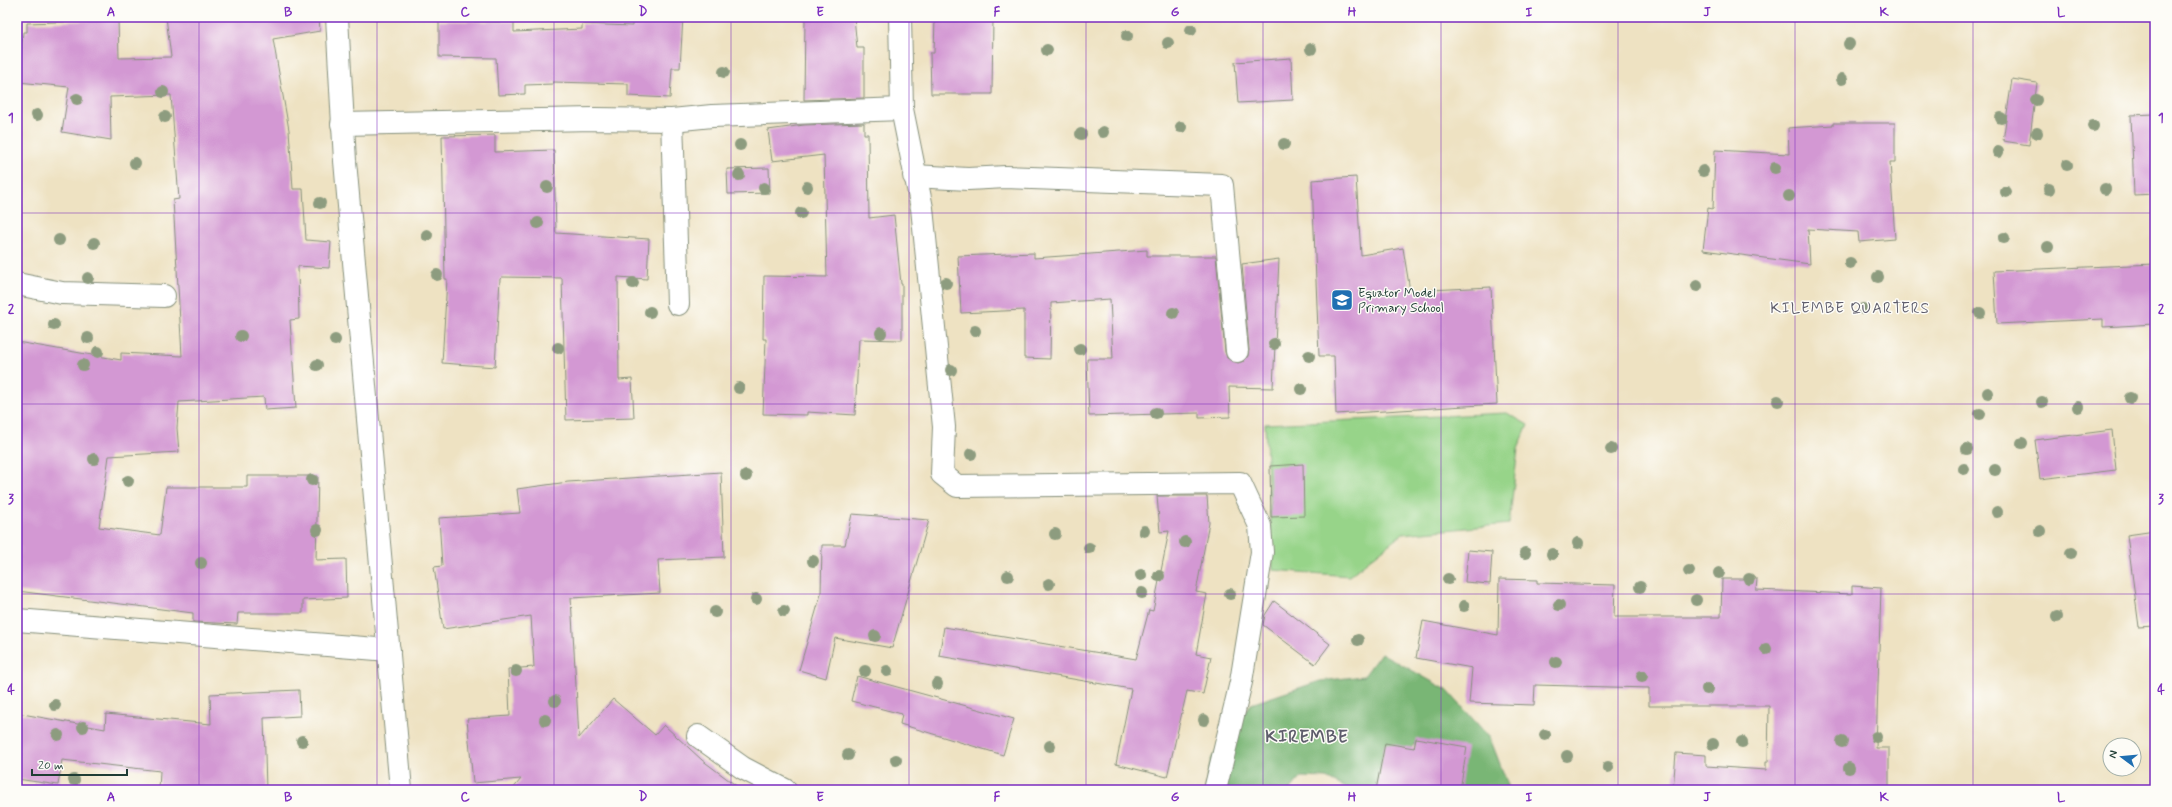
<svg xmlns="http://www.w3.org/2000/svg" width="2172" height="807" viewBox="0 0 2172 807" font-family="Mynerve,sans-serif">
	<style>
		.green { fill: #97d489; stroke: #5b885e }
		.forest { fill: #79b675; stroke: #4c7a54 }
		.building { fill: #d398d3 }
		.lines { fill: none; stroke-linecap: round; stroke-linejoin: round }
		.street-casing { stroke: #86907b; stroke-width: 24 }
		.street { stroke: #fff; stroke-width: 22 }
		.tree { fill: #8d9c7f }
		.grid { fill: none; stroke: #7b2cbf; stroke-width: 1; stroke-opacity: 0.55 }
		.labels { text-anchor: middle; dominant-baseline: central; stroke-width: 3; stroke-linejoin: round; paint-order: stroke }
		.poi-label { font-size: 13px; fill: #1f3d34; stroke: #fdfcf7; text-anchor: start }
		.quarter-label { font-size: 15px; letter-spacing: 1px; fill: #5e5d6c; stroke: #fdfcf7 }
		.district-label { font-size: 17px; font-weight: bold; letter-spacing: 1px; fill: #5e5d6c; stroke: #fdfcf7 }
		.neatline { fill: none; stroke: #7b2cbf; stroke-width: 1.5 }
		.grid-label { font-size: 13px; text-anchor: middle; font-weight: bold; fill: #7b2cbf }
	</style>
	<rect width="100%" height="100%" fill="#fdfcf7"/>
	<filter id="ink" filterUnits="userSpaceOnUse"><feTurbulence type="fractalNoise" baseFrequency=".025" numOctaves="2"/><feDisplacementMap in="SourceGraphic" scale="8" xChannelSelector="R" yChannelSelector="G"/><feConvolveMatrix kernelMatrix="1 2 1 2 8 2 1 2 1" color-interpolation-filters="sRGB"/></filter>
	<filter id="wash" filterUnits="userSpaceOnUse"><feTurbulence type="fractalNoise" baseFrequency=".012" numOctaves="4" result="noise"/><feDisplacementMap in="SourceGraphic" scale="16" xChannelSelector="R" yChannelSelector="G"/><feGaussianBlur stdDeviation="0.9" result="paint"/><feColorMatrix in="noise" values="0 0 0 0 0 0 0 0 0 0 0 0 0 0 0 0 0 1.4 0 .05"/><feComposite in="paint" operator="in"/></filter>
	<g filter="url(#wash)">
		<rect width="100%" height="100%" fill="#eee2c2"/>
		<!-- green -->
		<polygon class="green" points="1507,413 1528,425 1518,449 1509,524 1402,534 1349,576 1273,570 1265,424"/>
		<!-- forest -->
		<polygon class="forest" points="1381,653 1447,690 1490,738 1508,785 1508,790 1460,790 1460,779 1417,740 1407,754 1418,790 1350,790 1326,778 1301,777 1290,790 1205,790 1211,759 1251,704 1320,681 1364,676"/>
		<g id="blocks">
			<!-- building -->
			<g class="building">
				<polygon points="166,17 319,17 320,31 273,39 289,130 293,189 303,189 306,240 331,242 329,268 298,266 299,319 290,320 296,408 265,410 264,397 179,402 177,428 179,452 109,456 99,527 160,535 166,487 247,487 247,476 318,476 316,560 346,559 347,598 303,600 303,613 238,613 237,624 193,622 193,613 17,591 17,342 121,360 121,353 182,356 173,200 179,199 171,95 110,97 111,140 62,132 69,87 18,82 23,32 27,32 27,23 118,20 119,58 171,57"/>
				<polygon points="632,17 683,17 680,68 672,68 670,98 628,96 628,84 553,82 553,84 525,85 525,94 498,95 496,58 439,57 439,21 514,22 514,32 582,29 582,24 632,26"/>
				<polygon points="805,17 854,17 857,48 864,48 864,98 804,100"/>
				<polygon points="935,17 993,17 992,94 931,94 930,53 934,53"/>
				<polygon points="1291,58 1293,100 1238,103 1235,62"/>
				<polygon points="2012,79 2037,83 2029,145 2003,141"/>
				<polygon points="2155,114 2155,194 2134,195 2131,115"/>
				<polygon points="864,123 864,134 868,134 869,218 894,215 901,284 902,284 902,340 859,339 855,415 807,412 807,415 763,414 766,339 763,339 764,276 827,277 824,155 772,161 768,130 804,125"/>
				<polygon points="1833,123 1895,123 1895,162 1890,162 1895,239 1859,242 1858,232 1808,229 1810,264 1703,250 1708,208 1713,209 1715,150 1789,154 1788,128 1833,125"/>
				<polygon points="495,135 495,152 554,150 556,233 649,239 647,279 618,277 619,380 632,379 634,418 566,420 562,278 502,277 500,279 495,367 442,363 447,279 445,279 442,136"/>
				<polygon points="769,168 770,193 728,194 727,169"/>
				<polygon points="1356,177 1361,255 1403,248 1410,291 1491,287 1497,404 1336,414 1334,356 1319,356 1312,180"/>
				<polygon points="1147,250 1147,256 1216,256 1225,352 1227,358 1238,363 1244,361 1248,356 1249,350 1242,264 1279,259 1273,388 1229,387 1230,417 1199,418 1199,413 1089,416 1087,359 1113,359 1110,299 1051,303 1050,359 1024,358 1024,310 961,313 958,256 1034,253 1034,258"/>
				<polygon points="2155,264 2155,324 2103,327 2103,319 1997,324 1994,271"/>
				<polygon points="2112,430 2116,470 2040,479 2035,440"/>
				<polygon points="1303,464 1304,516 1271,517 1270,466"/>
				<polygon points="721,472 724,557 658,560 660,593 571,598 579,738 613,699 655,735 664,725 702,760 742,790 512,790 521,779 473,783 467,719 510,716 508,669 534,667 531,616 443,629 434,567 442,566 439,518 520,513 517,489 568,482"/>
				<polygon points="1157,496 1207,496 1209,523 1196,592 1207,594 1196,654 1211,657 1203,694 1187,691 1167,777 1116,764 1131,689 939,656 944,627 1136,659 1149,610 1153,611 1169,531 1160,532"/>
				<polygon points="852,514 929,520 892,648 835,638 826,678 799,670 821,594 822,545 845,545"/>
				<polygon points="2155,531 2155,626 2139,627 2127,535"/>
				<polygon points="1468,550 1492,552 1490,584 1465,582"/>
				<polygon points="1499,579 1537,580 1537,583 1615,585 1614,617 1721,617 1722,579 1757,579 1756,590 1852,594 1852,586 1881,588 1876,748 1889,748 1889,790 1673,790 1676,753 1706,755 1706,766 1766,770 1766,762 1768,762 1769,706 1649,706 1649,688 1535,685 1534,705 1469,703 1472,668 1416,658 1423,621 1498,635"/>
				<polygon points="1274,601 1330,644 1315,664 1263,625 1265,615"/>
				<polygon points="857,676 1014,719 1003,755 900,724 902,714 851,701"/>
				<polygon points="299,690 300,716 264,718 266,790 159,790 160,771 62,760 58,785 17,779 17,713 105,729 106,714 211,724 210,694"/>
				<polygon points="1416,738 1467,747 1460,790 1376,790 1385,743 1414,748"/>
			</g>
		</g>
	</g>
	<g filter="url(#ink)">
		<use href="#blocks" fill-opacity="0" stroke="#86907b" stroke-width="1"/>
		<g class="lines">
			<!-- street casing -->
			<g class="street-casing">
				<g id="street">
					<polyline points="337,17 345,161 401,790"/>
					<polyline points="900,17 902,109 922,208 944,427 942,474 957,486 1240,483 1260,526 1262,552 1241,682 1215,790"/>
					<polyline points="672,120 678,304"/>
					<polyline points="342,124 594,119 672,120 712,116 902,109"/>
					<polyline points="914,176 968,179 1006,177 1222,185 1237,351"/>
					<polyline points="17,284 62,293 164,296"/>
					<polyline points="17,620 389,650"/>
					<polyline points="698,736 743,768 785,790"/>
				</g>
			</g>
			<!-- street -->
			<use href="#street" class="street"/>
		</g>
		<!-- trees -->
		<g class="tree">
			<circle cx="1191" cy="30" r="6"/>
			<circle cx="1127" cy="36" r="6"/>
			<circle cx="1168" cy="43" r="6"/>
			<circle cx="1849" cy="44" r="6"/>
			<circle cx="1311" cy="49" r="6"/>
			<circle cx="1047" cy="50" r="6"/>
			<circle cx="724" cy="72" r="6"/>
			<circle cx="1842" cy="79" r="6"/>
			<circle cx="163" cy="92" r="6"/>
			<circle cx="77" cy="99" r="6"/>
			<circle cx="2036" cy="100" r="6"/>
			<circle cx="37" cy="115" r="6"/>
			<circle cx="165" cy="117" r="6"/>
			<circle cx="2001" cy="118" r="6"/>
			<circle cx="2093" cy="126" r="6"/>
			<circle cx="1181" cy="127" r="6"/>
			<circle cx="1103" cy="132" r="6"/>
			<circle cx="2037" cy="133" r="6"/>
			<circle cx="1081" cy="134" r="6"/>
			<circle cx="1284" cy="144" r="6"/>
			<circle cx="740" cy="145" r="6"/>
			<circle cx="1998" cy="152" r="6"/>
			<circle cx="135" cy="163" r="6"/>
			<circle cx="2067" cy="165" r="6"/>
			<circle cx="1775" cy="168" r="6"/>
			<circle cx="1703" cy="171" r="6"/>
			<circle cx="739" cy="175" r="6"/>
			<circle cx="547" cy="187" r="6"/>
			<circle cx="807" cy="187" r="6"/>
			<circle cx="764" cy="188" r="6"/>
			<circle cx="2049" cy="189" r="6"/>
			<circle cx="2105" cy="189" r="6"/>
			<circle cx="2006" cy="192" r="6"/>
			<circle cx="1789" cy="196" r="6"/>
			<circle cx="320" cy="203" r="6"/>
			<circle cx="801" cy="213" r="6"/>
			<circle cx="538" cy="223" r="6"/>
			<circle cx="427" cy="235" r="6"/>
			<circle cx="2004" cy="238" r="6"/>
			<circle cx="59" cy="240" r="6"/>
			<circle cx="94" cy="243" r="6"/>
			<circle cx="2048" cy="247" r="6"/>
			<circle cx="1850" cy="263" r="6"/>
			<circle cx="437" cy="275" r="6"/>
			<circle cx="1878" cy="277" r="6"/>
			<circle cx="88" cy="278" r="6"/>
			<circle cx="633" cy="283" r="6"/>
			<circle cx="946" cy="283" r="6"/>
			<circle cx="1697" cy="286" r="6"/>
			<circle cx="1863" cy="309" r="6"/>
			<circle cx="650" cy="312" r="6"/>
			<circle cx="1173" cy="313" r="6"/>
			<circle cx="1980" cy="313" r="6"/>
			<circle cx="54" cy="325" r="6"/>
			<circle cx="975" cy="331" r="6"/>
			<circle cx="881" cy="333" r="6"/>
			<circle cx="241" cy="336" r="6"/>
			<circle cx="88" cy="338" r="6"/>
			<circle cx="335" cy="340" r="6"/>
			<circle cx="1274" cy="344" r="6"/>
			<circle cx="558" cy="348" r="6"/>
			<circle cx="1080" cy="349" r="6"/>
			<circle cx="98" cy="352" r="6"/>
			<circle cx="1309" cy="356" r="6"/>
			<circle cx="83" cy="365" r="6"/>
			<circle cx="317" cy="365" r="6"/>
			<circle cx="951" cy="370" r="6"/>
			<circle cx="739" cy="388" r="6"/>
			<circle cx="1301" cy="389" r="6"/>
			<circle cx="1988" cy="393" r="6"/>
			<circle cx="2130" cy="398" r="6"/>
			<circle cx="1778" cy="401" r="6"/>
			<circle cx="2042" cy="402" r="6"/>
			<circle cx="2078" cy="407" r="6"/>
			<circle cx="1156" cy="413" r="6"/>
			<circle cx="1980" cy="414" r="6"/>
			<circle cx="2022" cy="443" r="6"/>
			<circle cx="1611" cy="449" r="6"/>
			<circle cx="1967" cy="449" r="6"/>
			<circle cx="971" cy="454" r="6"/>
			<circle cx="94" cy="459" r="6"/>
			<circle cx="1964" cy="469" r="6"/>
			<circle cx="1995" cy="470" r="6"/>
			<circle cx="746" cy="476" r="6"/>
			<circle cx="312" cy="480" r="6"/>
			<circle cx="128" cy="481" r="6"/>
			<circle cx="1997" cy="512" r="6"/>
			<circle cx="317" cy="530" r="6"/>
			<circle cx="1144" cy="531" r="6"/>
			<circle cx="2040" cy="531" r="6"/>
			<circle cx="1055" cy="534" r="6"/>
			<circle cx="1185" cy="542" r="6"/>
			<circle cx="1578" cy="543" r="6"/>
			<circle cx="1089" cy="548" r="6"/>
			<circle cx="1525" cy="553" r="6"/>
			<circle cx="2071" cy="553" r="6"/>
			<circle cx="1552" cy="554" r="6"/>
			<circle cx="813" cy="561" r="6"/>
			<circle cx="201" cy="563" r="6"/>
			<circle cx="1689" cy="571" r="6"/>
			<circle cx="1719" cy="573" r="6"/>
			<circle cx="1141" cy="575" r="6"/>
			<circle cx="1008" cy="576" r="6"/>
			<circle cx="1159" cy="576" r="6"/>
			<circle cx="1448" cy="579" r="6"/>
			<circle cx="1749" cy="579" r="6"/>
			<circle cx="1049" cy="584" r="6"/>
			<circle cx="1640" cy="587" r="6"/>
			<circle cx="1142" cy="593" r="6"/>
			<circle cx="1230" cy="594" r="6"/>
			<circle cx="756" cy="599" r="6"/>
			<circle cx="1696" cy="600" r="6"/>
			<circle cx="1559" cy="605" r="6"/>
			<circle cx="1464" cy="606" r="6"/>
			<circle cx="784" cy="611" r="6"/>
			<circle cx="715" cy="612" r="6"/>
			<circle cx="2057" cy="617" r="6"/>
			<circle cx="875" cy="636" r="6"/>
			<circle cx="1358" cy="640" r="6"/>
			<circle cx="1766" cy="649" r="6"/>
			<circle cx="1556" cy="662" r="6"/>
			<circle cx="516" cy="671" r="6"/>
			<circle cx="865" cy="671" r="6"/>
			<circle cx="887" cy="671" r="6"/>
			<circle cx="1642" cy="676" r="6"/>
			<circle cx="937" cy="684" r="6"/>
			<circle cx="1707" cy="689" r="6"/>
			<circle cx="555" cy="701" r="6"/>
			<circle cx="55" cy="705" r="6"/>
			<circle cx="545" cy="720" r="6"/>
			<circle cx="1204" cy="720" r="6"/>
			<circle cx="83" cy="727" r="6"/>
			<circle cx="58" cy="735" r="6"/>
			<circle cx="1545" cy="735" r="6"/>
			<circle cx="1876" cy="737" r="6"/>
			<circle cx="302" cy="741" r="6"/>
			<circle cx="1742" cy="742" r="6"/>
			<circle cx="1842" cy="742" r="6"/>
			<circle cx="1713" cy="744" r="6"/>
			<circle cx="1050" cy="746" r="6"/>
			<circle cx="848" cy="755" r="6"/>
			<circle cx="1567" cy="756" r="6"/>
			<circle cx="896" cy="760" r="6"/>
			<circle cx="1608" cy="767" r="6"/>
			<circle cx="1849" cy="768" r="6"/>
			<circle cx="74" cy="780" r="6"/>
		</g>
	</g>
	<!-- grid -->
	<path class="grid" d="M 199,17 L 199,790M 377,17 L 377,790M 554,17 L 554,790M 731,17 L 731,790M 909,17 L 909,790M 1086,17 L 1086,790M 1263,17 L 1263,790M 1441,17 L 1441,790M 1618,17 L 1618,790M 1795,17 L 1795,790M 1973,17 L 1973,790M 17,213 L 2155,213M 17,404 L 2155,404M 17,594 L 2155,594"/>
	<!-- icons -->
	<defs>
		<g id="school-square" transform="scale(1.15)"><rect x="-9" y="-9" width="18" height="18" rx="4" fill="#1f6fb2" stroke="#fdfcf7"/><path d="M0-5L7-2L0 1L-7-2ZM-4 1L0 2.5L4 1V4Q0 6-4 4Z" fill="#fff"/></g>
	</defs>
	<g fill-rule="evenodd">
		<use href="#school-square" x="1342" y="300"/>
	</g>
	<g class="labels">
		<!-- poi labels -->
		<g class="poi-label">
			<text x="1358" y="293">Equator Model<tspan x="1358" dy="15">Primary School</tspan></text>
		</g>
		<!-- quarter labels -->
		<g class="quarter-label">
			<text x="1850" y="309">KILEMBE QUARTERS</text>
		</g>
		<!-- district labels -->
		<g class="district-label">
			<text x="1307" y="737">KIREMBE</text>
		</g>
	</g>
	<!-- margin -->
	<rect width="2172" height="807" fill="none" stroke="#fdfcf7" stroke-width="44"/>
	<!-- north arrow -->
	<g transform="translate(2122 757) rotate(286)"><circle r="19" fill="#fdfcf7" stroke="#a4b0a9"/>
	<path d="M0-3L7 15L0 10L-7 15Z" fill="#1f6fb2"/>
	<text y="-6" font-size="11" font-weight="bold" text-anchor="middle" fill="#1f3d34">N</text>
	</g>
	<!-- scale -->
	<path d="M32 769v6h95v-6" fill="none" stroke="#1f3d34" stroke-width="2"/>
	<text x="38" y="769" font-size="12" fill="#1f3d34" stroke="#fdfcf7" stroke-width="3" paint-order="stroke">20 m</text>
	<rect x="22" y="22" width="2128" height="763" class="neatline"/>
	<g class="grid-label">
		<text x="111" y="16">A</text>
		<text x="288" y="16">B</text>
		<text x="465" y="16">C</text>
		<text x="643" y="16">D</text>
		<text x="820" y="16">E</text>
		<text x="997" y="16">F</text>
		<text x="1175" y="16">G</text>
		<text x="1352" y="16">H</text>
		<text x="1529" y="16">I</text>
		<text x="1707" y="16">J</text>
		<text x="1884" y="16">K</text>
		<text x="2061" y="16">L</text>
		<text x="11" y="122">1</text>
		<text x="2161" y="122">1</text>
		<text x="11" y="313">2</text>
		<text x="2161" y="313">2</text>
		<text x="11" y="503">3</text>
		<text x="2161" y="503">3</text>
		<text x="11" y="694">4</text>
		<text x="2161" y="694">4</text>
		<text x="111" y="801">A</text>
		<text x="288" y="801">B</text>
		<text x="465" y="801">C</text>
		<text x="643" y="801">D</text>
		<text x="820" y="801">E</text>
		<text x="997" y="801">F</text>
		<text x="1175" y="801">G</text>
		<text x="1352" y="801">H</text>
		<text x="1529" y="801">I</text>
		<text x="1707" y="801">J</text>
		<text x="1884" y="801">K</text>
		<text x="2061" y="801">L</text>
	</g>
</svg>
